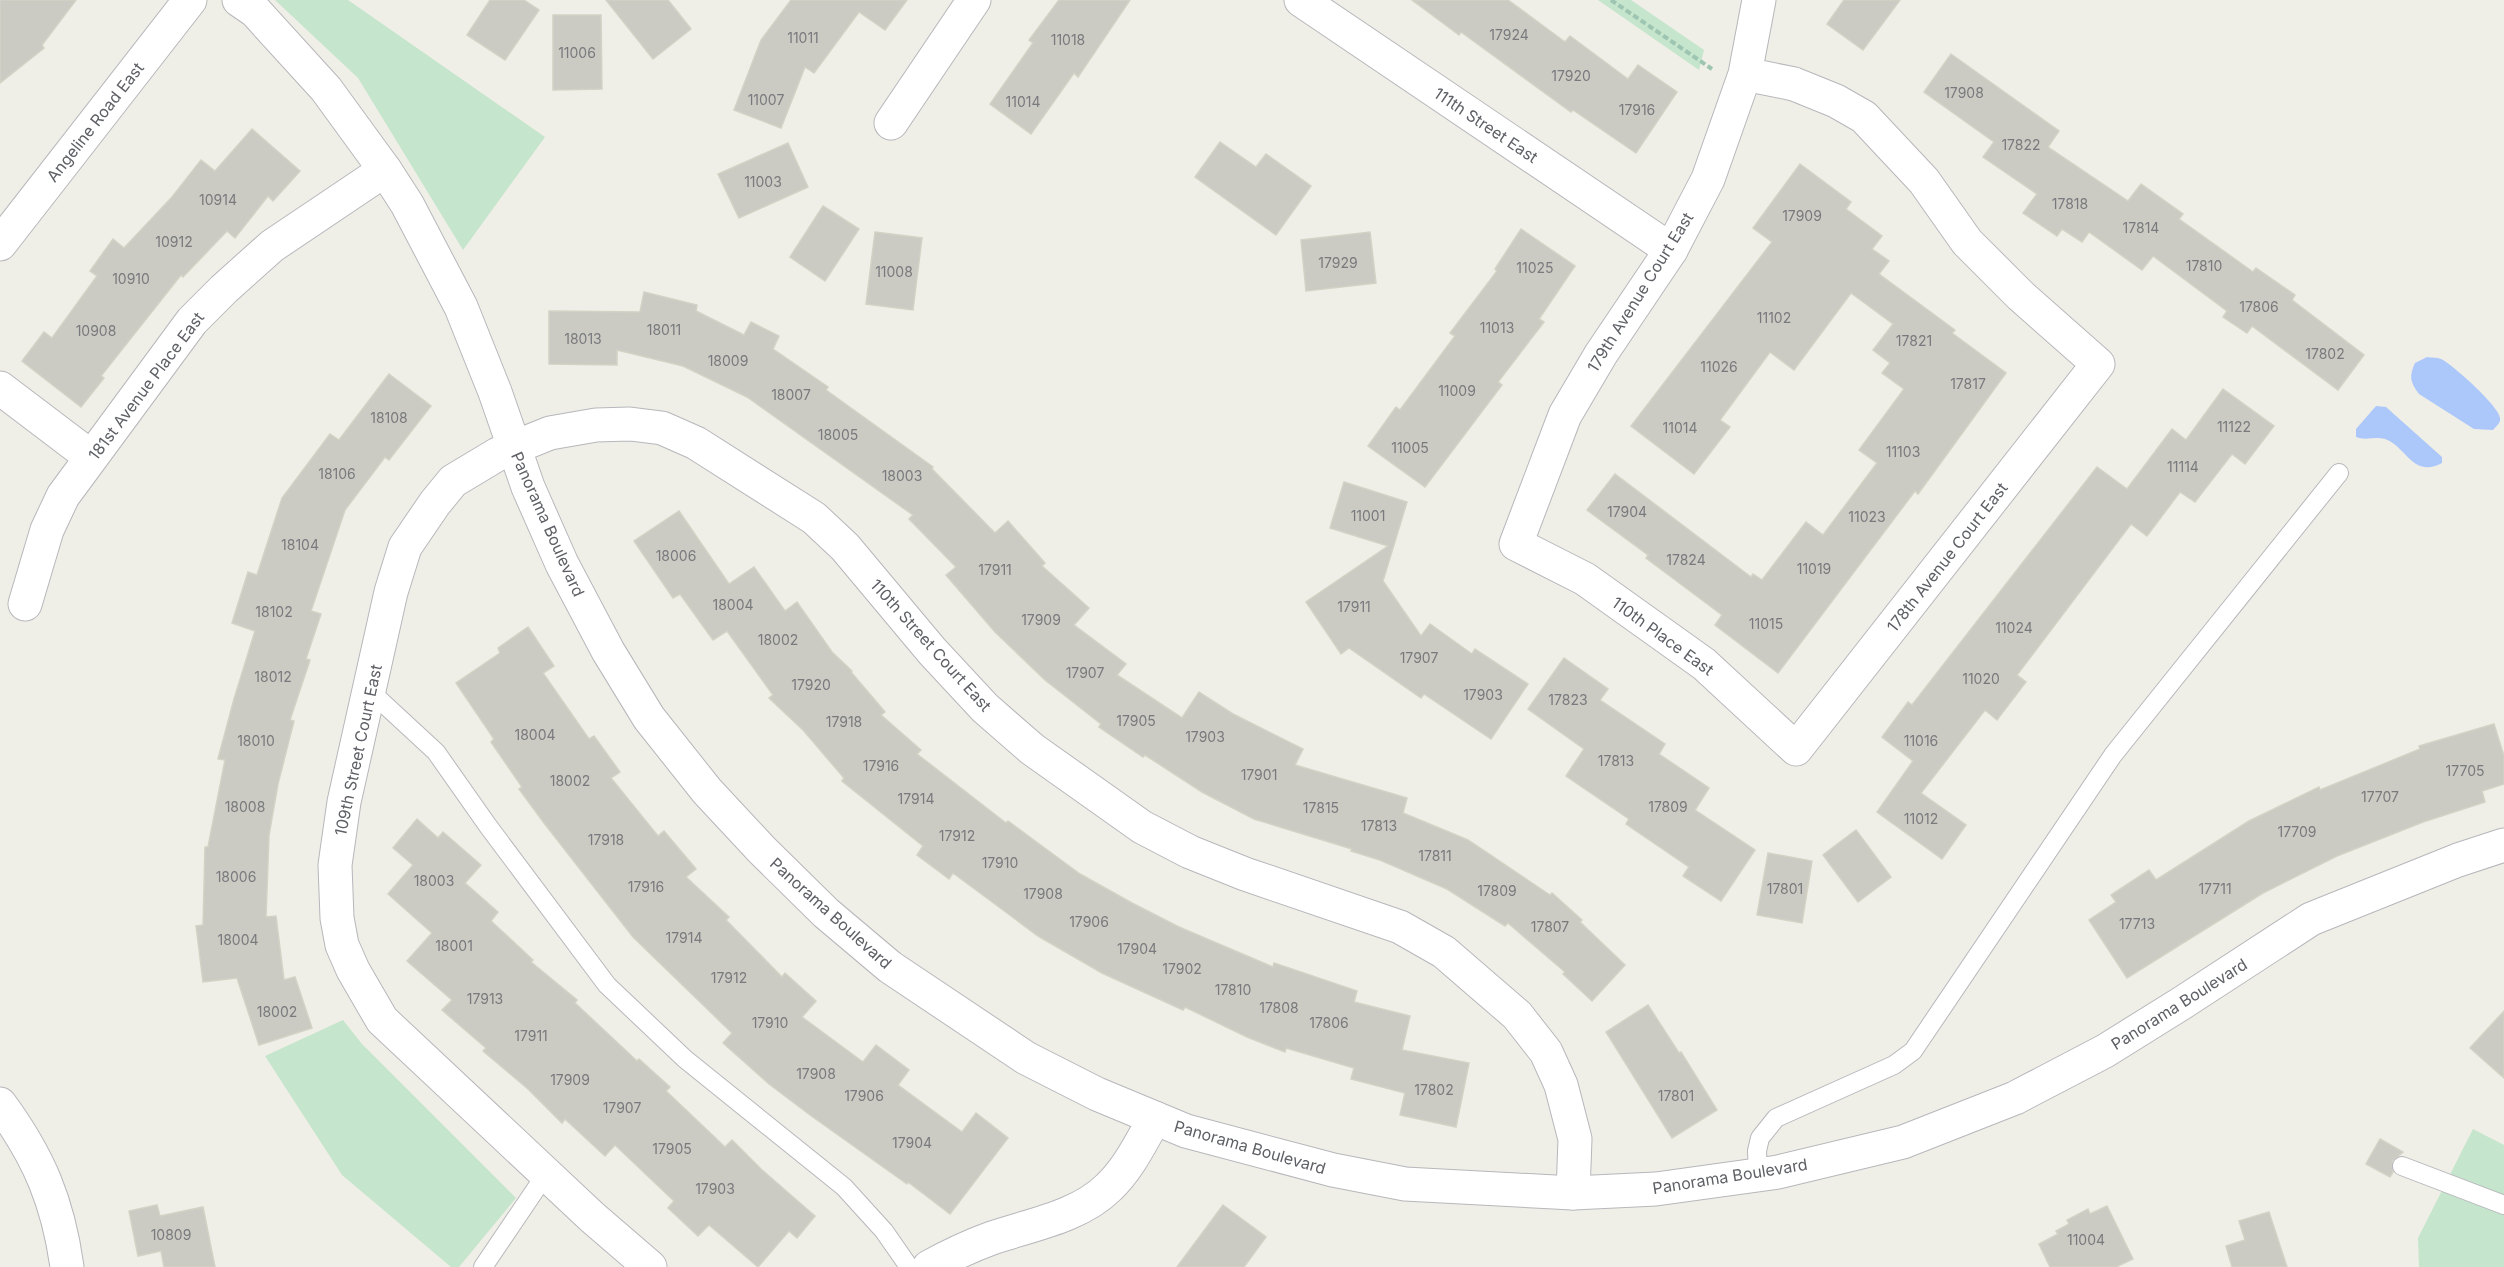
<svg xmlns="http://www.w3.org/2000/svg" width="2504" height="1267" viewBox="0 0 2504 1267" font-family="Inter,sans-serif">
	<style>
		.green { fill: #c5e5cc }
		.water { fill: #acc7fa }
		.building { fill: #cbcac3; stroke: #d4d2c5; stroke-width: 1.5 }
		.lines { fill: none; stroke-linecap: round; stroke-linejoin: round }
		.service-casing { stroke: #b7b7bc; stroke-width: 20 }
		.minor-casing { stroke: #b7b7bc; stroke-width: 35 }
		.tertiary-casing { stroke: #b7b7bc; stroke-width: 35 }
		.path { stroke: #9ec5b2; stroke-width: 4; stroke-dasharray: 6 3; stroke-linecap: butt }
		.service { stroke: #fff; stroke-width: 18 }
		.minor { stroke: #fff; stroke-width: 33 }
		.tertiary { stroke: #fff; stroke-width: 33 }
		.labels { text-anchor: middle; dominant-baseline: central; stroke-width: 6; stroke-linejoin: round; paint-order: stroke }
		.number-label { font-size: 14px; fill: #797a7d }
		.street-label { font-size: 16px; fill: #5e6066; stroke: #fff }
	</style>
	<rect width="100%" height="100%" fill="#efefe7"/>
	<!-- green -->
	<g class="green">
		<polygon points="275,0 348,0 545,137 463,250 358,78"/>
		<polygon points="1598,0 1631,0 1704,50 1699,70"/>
		<polygon points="343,1020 362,1044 516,1198 459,1267 451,1267 342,1175 265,1056"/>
		<polygon points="2473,1129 2504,1145 2504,1267 2419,1267 2418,1238"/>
	</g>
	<!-- water -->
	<g class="water">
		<path d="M 2427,357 C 2431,358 2437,357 2441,359 C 2452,364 2500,407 2500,418 C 2501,423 2496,426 2493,430 L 2474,429 L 2419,394 C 2410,382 2409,376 2415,363 Z"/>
		<path d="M 2376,406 L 2386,407 L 2442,457 L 2442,463 C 2413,479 2406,446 2385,439 C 2375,436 2366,441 2356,437 L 2356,429 Z"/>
	</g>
	<!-- building -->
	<g class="building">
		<polygon points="0,0 76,0 42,45 44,48 0,83"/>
		<polygon points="490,0 524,0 539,10 505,60 467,35"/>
		<polygon points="606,0 668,0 691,29 653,59"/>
		<polygon points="791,0 907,0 885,30 859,12 814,73 805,67 781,128 734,110 761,40"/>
		<polygon points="1059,0 1130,0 1078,77 1074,73 1031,134 990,104 1033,43 1029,40"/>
		<polygon points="1412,0 1508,0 1565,42 1570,36 1628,79 1638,65 1677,92 1636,153 1573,110 1571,112 1461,32 1459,35"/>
		<polygon points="1844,0 1900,0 1863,50 1827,24"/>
		<polygon points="553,15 601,15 602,89 553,90"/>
		<polygon points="1951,54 2059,131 2048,147 2128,201 2141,184 2183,214 2179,219 2253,272 2256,268 2295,295 2292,300 2364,355 2338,390 2252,326 2247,333 2223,317 2227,311 2153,256 2142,270 2089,232 2082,242 2062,229 2057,236 2023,213 2037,194 1983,157 1994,142 1924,92"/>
		<polygon points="252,129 300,171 273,201 268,196 235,238 227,231 183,277 181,275 101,376 104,378 81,407 22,361 44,332 52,338 97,276 90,271 113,239 124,248 172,197 201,160 215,171"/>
		<polygon points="1220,142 1256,167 1266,154 1311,186 1276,235 1195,177"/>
		<polygon points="788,143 808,187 739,218 718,174"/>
		<polygon points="1800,164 1851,202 1846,209 1882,236 1872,249 1889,261 1879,274 1955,330 1952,333 2006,373 1918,494 1915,491 1778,673 1715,625 1722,615 1646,558 1648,555 1587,510 1615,474 1751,577 1753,574 1762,580 1806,522 1823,535 1877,463 1859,450 1904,389 1882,373 1890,363 1873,350 1893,324 1851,293 1794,370 1770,352 1720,420 1730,427 1694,474 1631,426 1772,242 1753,228"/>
		<polygon points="823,206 859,229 825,281 790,257"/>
		<polygon points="1521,229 1575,266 1539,319 1544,322 1498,382 1502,385 1425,487 1368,446 1396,407 1400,410 1455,336 1450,333 1497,271 1495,269"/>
		<polygon points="875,232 922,238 913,310 866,304"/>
		<polygon points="1370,232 1376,283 1306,291 1301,240"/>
		<polygon points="644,292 697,305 696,311 744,335 751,322 779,336 773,349 828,387 826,390 933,467 932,469 995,533 1008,521 1045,563 1042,566 1089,608 1074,625 1126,664 1117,675 1182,718 1199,692 1233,714 1303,749 1295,765 1407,798 1403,813 1468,840 1550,895 1552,893 1582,920 1580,922 1625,965 1592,1001 1563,974 1565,972 1508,923 1505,926 1447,889 1380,860 1351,851 1352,849 1254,819 1202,792 1145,755 1143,757 1099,727 1101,724 1045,680 995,632 946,575 956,567 909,519 913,515 747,397 683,366 617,350 617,365 549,364 549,311 640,312"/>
		<polygon points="389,374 431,406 389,460 385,457 345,510 311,611 321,614 306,659 310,660 290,720 294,721 278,784 269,835 266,917 276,916 284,980 295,977 312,1028 259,1045 237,978 203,982 196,926 203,925 205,847 208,847 225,760 218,759 234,699 255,631 232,623 248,572 257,575 282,498 330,434 339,440"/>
		<polygon points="2223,389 2274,426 2245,464 2232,454 2195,502 2180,492 2147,536 2131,524 2017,675 2026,682 1997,720 1985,710 1921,793 1966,825 1942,859 1877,812 1913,761 1882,737 1908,702 1912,705 2097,467 2127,489 2172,429 2186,440"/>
		<polygon points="1344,482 1407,502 1383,581 1421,636 1430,624 1472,654 1475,649 1528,684 1491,739 1424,694 1421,698 1349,648 1341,654 1306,602 1388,546 1330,528"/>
		<polygon points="679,511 729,584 754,567 785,611 797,602 832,652 852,671 851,672 885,712 881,715 921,750 917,754 1006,823 1008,821 1080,874 1132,903 1179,927 1273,967 1274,963 1357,991 1354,1002 1410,1016 1402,1050 1469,1063 1456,1127 1400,1115 1405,1093 1351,1079 1354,1068 1286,1048 1285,1052 1247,1037 1185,1007 1183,1010 1102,973 1038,936 953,873 949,879 917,855 923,846 842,781 844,778 803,730 769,698 773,695 727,631 713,640 680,594 673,598 634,541"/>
		<polygon points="528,627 554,666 543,673 589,739 594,736 620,772 611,778 658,836 664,831 696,869 686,877 729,917 726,920 782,977 785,973 816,1001 802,1017 863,1062 876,1045 909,1070 898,1085 962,1132 976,1113 1008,1138 950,1214 908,1182 907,1184 810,1115 769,1084 723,1043 732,1033 633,937 544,823 519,789 522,787 491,742 494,739 456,683 500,653 498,648"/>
		<polygon points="1564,658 1608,689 1600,700 1665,744 1659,754 1709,788 1695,810 1755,850 1721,901 1683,876 1689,867 1626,824 1629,819 1566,776 1584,749 1528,709"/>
		<polygon points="2494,724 2504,756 2504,784 2482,791 2485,802 2423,822 2337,856 2263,893 2127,978 2089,920 2116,902 2111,895 2149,870 2156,880 2249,821 2319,787 2320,790 2420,749 2419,746"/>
		<polygon points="417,819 438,838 443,832 481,865 465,883 498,912 491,921 533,960 531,962 577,1000 575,1003 637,1061 639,1059 670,1087 666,1091 725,1147 732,1140 761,1169 815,1216 797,1238 789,1231 758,1267 709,1225 698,1236 668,1208 674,1201 615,1145 605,1156 565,1119 562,1123 528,1089 483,1051 486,1048 442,1010 452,1000 407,961 432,933 388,894 413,865 393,848"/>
		<polygon points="1856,830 1891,877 1858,902 1823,855"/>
		<polygon points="1768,853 1812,861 1802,923 1757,915"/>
		<polygon points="1648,1005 1679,1053 1681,1052 1717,1110 1672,1138 1606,1032"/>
		<polygon points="2504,1011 2504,1078 2470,1048"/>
		<polygon points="2380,1139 2403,1152 2392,1161 2393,1172 2390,1177 2366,1164"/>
		<polygon points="157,1205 160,1216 203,1207 215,1267 164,1267 161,1251 138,1256 129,1211"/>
		<polygon points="1223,1205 1266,1237 1244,1267 1177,1267"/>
		<polygon points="2107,1206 2133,1259 2116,1267 2050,1267 2039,1244 2058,1234 2056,1231 2069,1224 2067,1220 2088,1209 2090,1214"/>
		<polygon points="2269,1212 2287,1267 2232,1267 2226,1246 2245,1240 2239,1221"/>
	</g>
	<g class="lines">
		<!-- service casing -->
		<g class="service-casing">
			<g id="service">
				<polyline points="370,691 436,752 488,826 607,985 685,1059 844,1187 884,1231 909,1267"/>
				<polyline points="2402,1166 2504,1205"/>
				<polyline points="1758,1174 1757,1151 1760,1138 1776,1118 1894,1065 1913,1051 2113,755 2339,473"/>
				<polyline points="483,1267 546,1174"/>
			</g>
		</g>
		<!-- minor casing -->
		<g class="minor-casing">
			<g id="minor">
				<polyline points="239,0 255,11 326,89 385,170 407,204 461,307 495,392 528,487 562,564 608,651 649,718 707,791 762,850 826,913 890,967 1026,1058 1097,1094 1186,1131 1333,1170 1405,1184 1573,1193 1656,1189 1778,1172 1903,1142 2015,1098 2105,1051 2182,1003 2311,919 2458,860 2504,845"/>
				<polyline points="1301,0 1671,250"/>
				<polyline points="1745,74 1794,84 1836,101 1864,117 1924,181 1967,242 2021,296 2098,364 1796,749 1704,664 1585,579 1516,544 1565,415 1601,354 1671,250 1708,179 1745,74 1759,0"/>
				<polyline points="891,123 974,0"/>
				<polyline points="0,388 91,457"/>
				<polyline points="25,604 47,530 63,496 192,321 224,289 272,246 385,170"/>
				<path d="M 0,1104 C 39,1157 58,1202 67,1267"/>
				<polyline points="650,1267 592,1217 382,1020 353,970 342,945 337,918 335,865 344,802 391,592 405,547 435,503 453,481 498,454 550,433 596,425 630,424 662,428 696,443 814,518 845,547 932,651 985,708 1032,749 1142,827 1190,852 1245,874 1400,927 1444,952 1517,1015 1546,1052 1561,1085 1575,1139 1573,1193"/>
				<path d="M 929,1267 C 949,1256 970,1246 992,1238 C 1030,1225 1079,1217 1109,1187 C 1129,1168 1141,1142 1155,1118"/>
			</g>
		</g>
		<!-- tertiary casing -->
		<g class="tertiary-casing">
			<polyline id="tertiary" points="0,244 190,0"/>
		</g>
		<!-- path -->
		<polyline class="path" points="1611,0 1712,69"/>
		<!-- service -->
		<use href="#service" class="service"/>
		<!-- minor -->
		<use href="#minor" class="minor"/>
		<!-- tertiary -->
		<use href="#tertiary" class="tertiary"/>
	</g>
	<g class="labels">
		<!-- number labels -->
		<g class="number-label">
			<text x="1509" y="34">17924</text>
			<text x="803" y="37">11011</text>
			<text x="1068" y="39">11018</text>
			<text x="577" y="52">11006</text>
			<text x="1571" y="75">17920</text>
			<text x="1964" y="92">17908</text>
			<text x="766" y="99">11007</text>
			<text x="1023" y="101">11014</text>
			<text x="1637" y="109">17916</text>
			<text x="2021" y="144">17822</text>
			<text x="763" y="181">11003</text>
			<text x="218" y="199">10914</text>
			<text x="2070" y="203">17818</text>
			<text x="1802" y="215">17909</text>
			<text x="2141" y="227">17814</text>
			<text x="174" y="241">10912</text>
			<text x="1338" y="262">17929</text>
			<text x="2204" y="265">17810</text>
			<text x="1535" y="267">11025</text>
			<text x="894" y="271">11008</text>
			<text x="131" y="278">10910</text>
			<text x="2259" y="306">17806</text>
			<text x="1774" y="317">11102</text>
			<text x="1497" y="327">11013</text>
			<text x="664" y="329">18011</text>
			<text x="96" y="330">10908</text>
			<text x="583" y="338">18013</text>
			<text x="1914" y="340">17821</text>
			<text x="2325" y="353">17802</text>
			<text x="728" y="360">18009</text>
			<text x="1719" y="366">11026</text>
			<text x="1968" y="383">17817</text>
			<text x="1457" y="390">11009</text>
			<text x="791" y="394">18007</text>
			<text x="389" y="417">18108</text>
			<text x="2234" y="426">11122</text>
			<text x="1680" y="427">11014</text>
			<text x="838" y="434">18005</text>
			<text x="1410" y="447">11005</text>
			<text x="1903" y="451">11103</text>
			<text x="2183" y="466">11114</text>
			<text x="337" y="473">18106</text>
			<text x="902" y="475">18003</text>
			<text x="1627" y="511">17904</text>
			<text x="1368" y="515">11001</text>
			<text x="1867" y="516">11023</text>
			<text x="300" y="544">18104</text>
			<text x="676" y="555">18006</text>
			<text x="1686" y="559">17824</text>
			<text x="1814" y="568">11019</text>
			<text x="995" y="569">17911</text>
			<text x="733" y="604">18004</text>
			<text x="1354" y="606">17911</text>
			<text x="274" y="611">18102</text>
			<text x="1041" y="619">17909</text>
			<text x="1766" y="623">11015</text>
			<text x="2014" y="627">11024</text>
			<text x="778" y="639">18002</text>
			<text x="1419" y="657">17907</text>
			<text x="1085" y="672">17907</text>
			<text x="273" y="676">18012</text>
			<text x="1981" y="678">11020</text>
			<text x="811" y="684">17920</text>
			<text x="1483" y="694">17903</text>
			<text x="1568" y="699">17823</text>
			<text x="1136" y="720">17905</text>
			<text x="844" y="721">17918</text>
			<text x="535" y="734">18004</text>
			<text x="1205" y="736">17903</text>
			<text x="256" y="740">18010</text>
			<text x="1921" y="740">11016</text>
			<text x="1616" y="760">17813</text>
			<text x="881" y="765">17916</text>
			<text x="2465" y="770">17705</text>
			<text x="1259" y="774">17901</text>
			<text x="570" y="780">18002</text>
			<text x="2380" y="796">17707</text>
			<text x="916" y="798">17914</text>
			<text x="245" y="806">18008</text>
			<text x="1668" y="806">17809</text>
			<text x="1321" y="807">17815</text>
			<text x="1921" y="818">11012</text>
			<text x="1379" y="825">17813</text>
			<text x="2297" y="831">17709</text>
			<text x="957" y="835">17912</text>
			<text x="606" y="839">17918</text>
			<text x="1435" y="855">17811</text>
			<text x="1000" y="862">17910</text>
			<text x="236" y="876">18006</text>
			<text x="434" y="880">18003</text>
			<text x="646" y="886">17916</text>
			<text x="1785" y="888">17801</text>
			<text x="2215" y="888">17711</text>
			<text x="1497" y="890">17809</text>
			<text x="1043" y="893">17908</text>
			<text x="1089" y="921">17906</text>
			<text x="2137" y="923">17713</text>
			<text x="1550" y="926">17807</text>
			<text x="684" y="937">17914</text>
			<text x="238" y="939">18004</text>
			<text x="454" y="945">18001</text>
			<text x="1137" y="948">17904</text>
			<text x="1182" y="968">17902</text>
			<text x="729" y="977">17912</text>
			<text x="1233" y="989">17810</text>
			<text x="485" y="998">17913</text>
			<text x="1279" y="1007">17808</text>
			<text x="277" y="1011">18002</text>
			<text x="770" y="1022">17910</text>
			<text x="1329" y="1022">17806</text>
			<text x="531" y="1035">17911</text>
			<text x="816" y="1073">17908</text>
			<text x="570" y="1079">17909</text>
			<text x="1434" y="1089">17802</text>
			<text x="864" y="1095">17906</text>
			<text x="1676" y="1095">17801</text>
			<text x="622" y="1107">17907</text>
			<text x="912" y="1142">17904</text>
			<text x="672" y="1148">17905</text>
			<text x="715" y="1188">17903</text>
			<text x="171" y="1234">10809</text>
			<text x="2086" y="1239">11004</text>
		</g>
		<!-- street labels -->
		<g class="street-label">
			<text transform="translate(95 122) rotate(-52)">Angeline Road East</text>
			<text transform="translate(1486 125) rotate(34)">111th Street East</text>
			<text transform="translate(1640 292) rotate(-58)">179th Avenue Court East</text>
			<text transform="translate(146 386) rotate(-53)">181st Avenue Place East</text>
			<text transform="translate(548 524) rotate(66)">Panorama Boulevard</text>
			<text transform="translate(1947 557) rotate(-52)">178th Avenue Court East</text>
			<text transform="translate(1663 636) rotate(36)">110th Place East</text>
			<text transform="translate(931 645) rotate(48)">110th Street Court East</text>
			<text transform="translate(358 750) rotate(-78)">109th Street Court East</text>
			<text transform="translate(831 913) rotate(42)">Panorama Boulevard</text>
			<text transform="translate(2179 1004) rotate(-32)">Panorama Boulevard</text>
			<text transform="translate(1250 1147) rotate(16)">Panorama Boulevard</text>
			<text transform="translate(1730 1176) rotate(-9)">Panorama Boulevard</text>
		</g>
	</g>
</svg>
